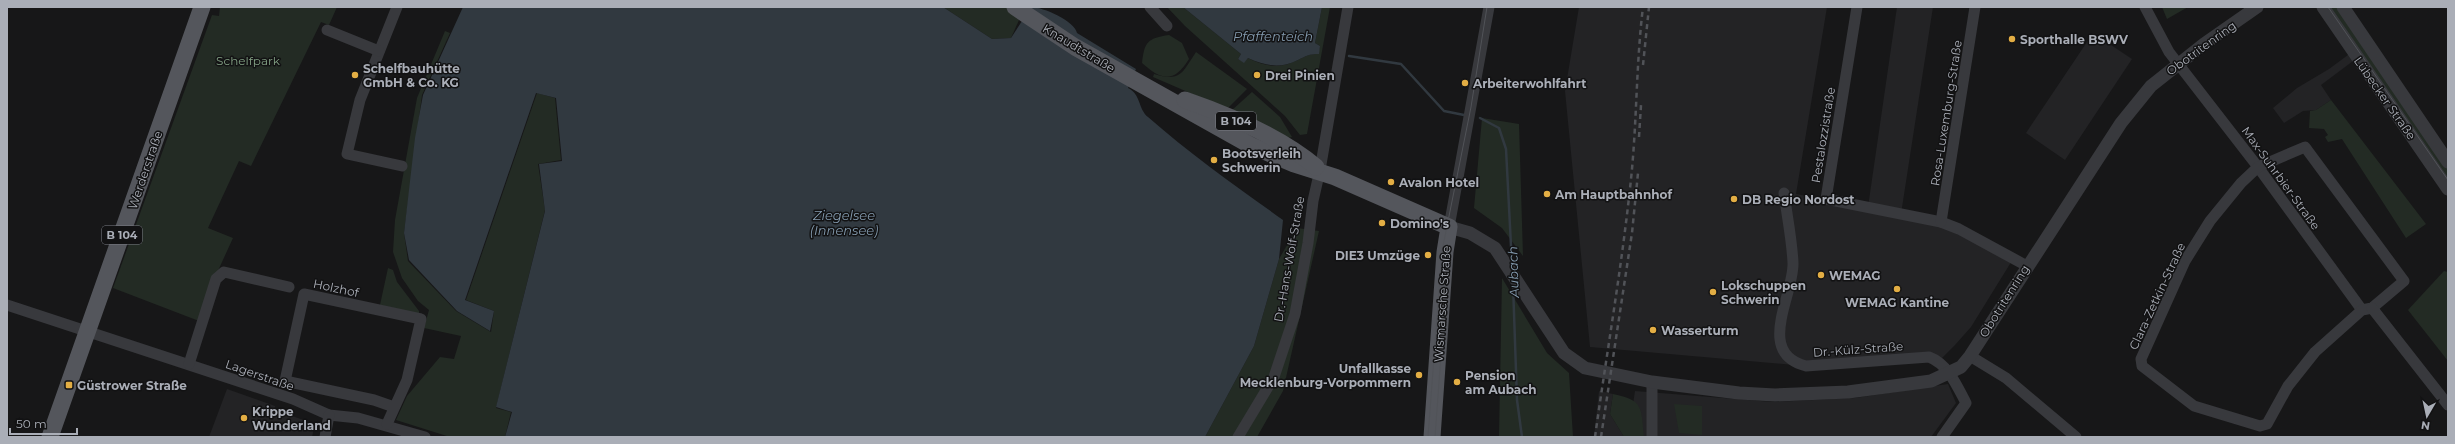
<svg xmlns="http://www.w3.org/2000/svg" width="2455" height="444" viewBox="0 0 2455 444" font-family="Montserrat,sans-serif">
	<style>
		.built { fill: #232325 }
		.green { fill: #232b24 }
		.water { fill: #313940 }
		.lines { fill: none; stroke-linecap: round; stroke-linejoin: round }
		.stream { stroke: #313940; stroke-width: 2.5 }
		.minor { stroke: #38393d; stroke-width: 11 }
		.tertiary { stroke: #38393d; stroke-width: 13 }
		.primary { stroke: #54565c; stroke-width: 17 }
		.tram { stroke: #515358; stroke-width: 1 }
		.rail { stroke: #515358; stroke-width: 2.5; stroke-dasharray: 5 4; stroke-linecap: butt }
		.poi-dot { fill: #e3ae44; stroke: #121213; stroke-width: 1.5 }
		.labels { text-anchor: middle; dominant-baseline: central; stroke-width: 3; stroke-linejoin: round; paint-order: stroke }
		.shield { fill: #121213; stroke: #7c7f86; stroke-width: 1 }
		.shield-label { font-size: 11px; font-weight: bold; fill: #aaaeb7 }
		.poi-label { font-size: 12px; font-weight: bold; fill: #aaaeb7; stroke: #121213; text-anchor: start }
		.street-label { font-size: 12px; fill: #aaaeb7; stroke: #121213 }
		.park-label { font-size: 12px; fill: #83a185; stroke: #121213 }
		.water-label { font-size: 13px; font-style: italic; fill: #849baf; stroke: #121213 }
	</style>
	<rect width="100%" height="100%" fill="#171718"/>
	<!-- built -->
	<g class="built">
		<polygon points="1579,7 1827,7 1796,194 1868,207 1897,7 1933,7 1901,214 1941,222 2013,259 1971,327 1955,345 1939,361 1806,366 1590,347 1565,91"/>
		<polygon points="2093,33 2132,59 2065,160 2026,133"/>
		<polygon points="2352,52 2357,58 2321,85 2331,100 2316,110 2303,111 2284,123 2273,108 2297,88 2329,69"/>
		<polygon points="1948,384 1956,403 1931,437 1628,437 1635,391 1773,402 1855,398"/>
		<polygon points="227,389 275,406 275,410 315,424 312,437 209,437"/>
		<polygon points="1599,391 1613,394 1610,414 1624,437 1594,437"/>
	</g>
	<!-- green -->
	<g class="green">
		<polygon points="220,7 337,7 329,25 321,22 251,166 239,161 208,228 233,238 206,297 199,321 113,288 212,15 219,16"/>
		<polygon points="943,7 1007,7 1019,20 1011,38 992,39"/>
		<path d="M 1167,7 L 1183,7 L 1241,54 L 1238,59 L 1244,62 L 1248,58 C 1266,67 1280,69 1298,60 C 1306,56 1309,54 1318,54 L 1320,46 L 1315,43 L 1322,7 L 1330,7 L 1307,134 L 1300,135 L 1285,116 L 1185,26 Z"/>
		<polygon points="2162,7 2188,7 2167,19"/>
		<polygon points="2323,7 2336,7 2448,168 2448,189"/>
		<polygon points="445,31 450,33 422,95 404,233 408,261 456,311 491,332 494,311 466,300 537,93 555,98 561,160 538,164 545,210 496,408 511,412 505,437 450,437 396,420 407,396 440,357 454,359 461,336 424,328 429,310 418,301 402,278 393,252 395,220 417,98"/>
		<path d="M 1169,35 L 1182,43 L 1189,59 C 1174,83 1162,81 1142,63 C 1144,42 1148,38 1169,35 Z"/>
		<path d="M 1196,52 L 1247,89 L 1227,109 L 1153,77 L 1154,74 C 1181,82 1182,73 1196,52 Z"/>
		<polygon points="1252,92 1280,117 1292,137 1288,138 1231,111"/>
		<polygon points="2331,100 2426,224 2406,238 2342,139 2328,142 2325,137 2328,135 2324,129 2309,128 2310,111 2316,110"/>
		<polygon points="1482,118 1519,124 1523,256 1502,228 1474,208"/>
		<polygon points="1297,228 1319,231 1283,391 1257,437 1205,437 1254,346 1279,259"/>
		<polygon points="388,268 393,270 397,282 419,311 419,314 380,305"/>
		<polygon points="2444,271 2448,272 2448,361 2408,310"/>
		<polygon points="1502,278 1547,353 1569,373 1573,437 1499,437"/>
		<path d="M 1613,394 C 1644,400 1641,408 1644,437 L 1624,437 L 1610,414 Z"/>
		<polygon points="1674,404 1702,406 1702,435 1679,433"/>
	</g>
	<!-- water -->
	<g class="water">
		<path d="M 463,7 L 943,7 L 992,39 L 1011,38 L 1031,7 C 1043,7 1075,21 1077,33 L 1136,69 L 1128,88 C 1141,94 1138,109 1148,117 C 1190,154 1237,187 1283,220 L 1279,259 L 1254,346 L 1205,437 L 505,437 L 512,412 L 496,407 L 545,211 L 539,164 L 562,161 L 556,98 L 536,93 L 465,300 L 494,311 L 490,331 L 457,311 L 409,260 L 404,233 L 415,138 L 423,95 Z"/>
		<path d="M 1183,7 L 1322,7 L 1315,43 L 1320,46 L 1319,54 C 1309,54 1306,56 1298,60 C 1280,69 1266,66 1248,58 L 1244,63 L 1238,59 L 1241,54 Z"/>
	</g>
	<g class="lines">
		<!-- stream -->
		<g class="stream">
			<polyline points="1349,56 1401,64 1444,111 1464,115"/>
			<polyline points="1480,118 1499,128 1506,149 1512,265"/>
			<polyline points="1513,284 1517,400 1522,437"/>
		</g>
		<!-- minor -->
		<g class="minor">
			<polyline points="397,7 360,100 347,154 402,166"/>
			<polyline points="1150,7 1167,26"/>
			<polyline points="1857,7 1826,199 1941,222 1959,229 2027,266"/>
			<polyline points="2145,7 2169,52 2258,167 2362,310"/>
			<polyline points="327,30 379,51"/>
			<polygon points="2305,147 2404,281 2372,308 2362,310 2315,352 2288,386 2267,424 2260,426 2194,406 2142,366 2141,359 2185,261 2210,221 2241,183 2258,167"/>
			<path d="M 1784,193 C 1787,216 1792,240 1793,263 C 1794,295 1755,353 1806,366 L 1929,357 C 1948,364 1957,386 1966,403 L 1942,437"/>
			<polyline points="1941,222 1975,7"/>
			<polyline points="1449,227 1489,7"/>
			<polyline points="7,305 293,399 329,415 358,418 425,437"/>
			<polyline points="2372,308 2448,405"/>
			<polyline points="1970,356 2006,378 2076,437"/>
			<polyline points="189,364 216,279 224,272 289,287"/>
			<polyline points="1652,382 1652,437"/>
			<polyline points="387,424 407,380 421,319 304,294 285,381 374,400 394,407"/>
			<polyline points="325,437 329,415"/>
			<polyline points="1238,437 1274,377 1295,314 1308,243 1313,201 1320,170 1348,7"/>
		</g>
		<!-- tertiary -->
		<g class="tertiary">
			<polyline points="2323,7 2448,189"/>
			<polyline points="2343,7 2448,162"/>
			<polyline points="1449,227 1470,233 1495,248 1564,353 1585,368 1652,382 1739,393 1775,395 1848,392 1931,381 1961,367 1970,356 2121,123 2151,86 2204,44 2257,7"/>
		</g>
		<!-- primary -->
		<g class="primary">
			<polyline points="1015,7 1075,47 1250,145 1294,164 1335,177 1449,227 1445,252 1432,437"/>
			<path d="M 1185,100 C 1228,115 1281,137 1316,167"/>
			<polyline points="50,437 202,7"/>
		</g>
		<!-- tram -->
		<g class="tram">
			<polyline points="2328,7 2448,180"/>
			<polyline points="1428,437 1442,251 1471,107 1487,7"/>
			<polyline points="1435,437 1441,355"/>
		</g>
		<!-- rail -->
		<g class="rail">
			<polyline points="1643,65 1649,7"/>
			<polyline points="1639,137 1641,105"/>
			<path d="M 1595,437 C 1607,351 1622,266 1631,179 C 1637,122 1636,64 1643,7"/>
			<polyline points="1601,437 1632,233 1638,173"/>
		</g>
	</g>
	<!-- markers -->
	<g class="poi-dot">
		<circle cx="2012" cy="39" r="4"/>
		<circle cx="355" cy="75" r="4"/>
		<circle cx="1257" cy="75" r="4"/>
		<circle cx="1465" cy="83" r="4"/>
		<circle cx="1214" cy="160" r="4"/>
		<circle cx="1391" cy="182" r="4"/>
		<circle cx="1547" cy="194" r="4"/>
		<circle cx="1734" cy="199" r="4"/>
		<circle cx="1382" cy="223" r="4"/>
		<circle cx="1428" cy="255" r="4"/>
		<circle cx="1821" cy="275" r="4"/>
		<circle cx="1897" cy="289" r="4"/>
		<circle cx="1713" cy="292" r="4"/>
		<circle cx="1653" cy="330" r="4"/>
		<circle cx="1419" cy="375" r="4"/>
		<circle cx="1457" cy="382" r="4"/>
		<rect x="65" y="381" width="8" height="8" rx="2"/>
		<circle cx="244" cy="418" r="4"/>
	</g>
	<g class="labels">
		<!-- shield labels -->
		<g class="shield">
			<rect x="1216" y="112" width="40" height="18" rx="3"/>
			<rect x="102" y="226" width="40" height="18" rx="3"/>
		</g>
		<g class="shield-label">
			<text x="1236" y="121">B 104</text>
			<text x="122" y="235">B 104</text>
		</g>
		<!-- poi labels -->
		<g class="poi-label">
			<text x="2020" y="39">Sporthalle BSWV</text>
			<text x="363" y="68">Schelfbauhütte<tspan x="363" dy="14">GmbH &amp; Co. KG</tspan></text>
			<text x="1265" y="75">Drei Pinien</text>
			<text x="1473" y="83">Arbeiterwohlfahrt</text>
			<text x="1222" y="153">Bootsverleih<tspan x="1222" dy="14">Schwerin</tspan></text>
			<text x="1399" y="182">Avalon Hotel</text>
			<text x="1555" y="194">Am Hauptbahnhof</text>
			<text x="1742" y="199">DB Regio Nordost</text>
			<text x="1390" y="223">Domino's</text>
			<text x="1420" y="255" text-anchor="end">DIE3 Umzüge</text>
			<text x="1829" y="275">WEMAG</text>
			<text x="1721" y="285">Lokschuppen<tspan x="1721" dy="14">Schwerin</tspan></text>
			<text x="1897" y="302" text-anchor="middle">WEMAG Kantine</text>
			<text x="1661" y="330">Wasserturm</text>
			<text x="1411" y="368" text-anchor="end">Unfallkasse<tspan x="1411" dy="14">Mecklenburg-Vorpommern</tspan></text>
			<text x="1465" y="375">Pension<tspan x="1465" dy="14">am Aubach</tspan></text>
			<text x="77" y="385">Güstrower Straße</text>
			<text x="252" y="411">Krippe<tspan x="252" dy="14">Wunderland</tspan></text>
		</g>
		<!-- street labels -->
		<g class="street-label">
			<text transform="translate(1079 48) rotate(31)">Knaudtstraße</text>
			<text transform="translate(2201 48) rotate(-36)">Obotritenring</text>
			<text transform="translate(2385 98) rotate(55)">Lübecker Straße</text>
			<text transform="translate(1946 113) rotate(-81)">Rosa-Luxemburg-Straße</text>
			<text transform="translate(1823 135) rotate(-81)">Pestalozzistraße</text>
			<text transform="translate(145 170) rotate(-71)">Werderstraße</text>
			<text transform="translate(2281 178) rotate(54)">Max-Suhrbier-Straße</text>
			<text transform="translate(1289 259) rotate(-80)">Dr.-Hans-Wolf-Straße</text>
			<text transform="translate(336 288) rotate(12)">Holzhof</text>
			<text transform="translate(2157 296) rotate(-65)">Clara-Zetkin-Straße</text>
			<text transform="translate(2004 301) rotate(-58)">Obotritenring</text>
			<text transform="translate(1442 304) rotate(-86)">Wismarsche Straße</text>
			<text transform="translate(1858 349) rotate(-4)">Dr.-Külz-Straße</text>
			<text transform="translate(260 375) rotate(19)">Lagerstraße</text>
		</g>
		<!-- park labels -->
		<g class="park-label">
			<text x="248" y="60">Schelfpark</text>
		</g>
		<!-- water labels -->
		<g class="water-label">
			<text x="1273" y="36">Pfaffenteich</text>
			<text x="844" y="215">Ziegelsee<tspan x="844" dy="15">(Innensee)</tspan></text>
			<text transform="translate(1513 272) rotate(-92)">Aubach</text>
		</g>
	</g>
	<!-- border -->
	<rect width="2455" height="444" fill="none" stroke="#aaaeb7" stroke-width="16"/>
	<!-- north arrow -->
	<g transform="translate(2427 416) rotate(189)" stroke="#121213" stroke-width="3" paint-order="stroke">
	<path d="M0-3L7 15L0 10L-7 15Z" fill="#aaaeb7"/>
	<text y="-6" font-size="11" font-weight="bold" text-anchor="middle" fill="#aaaeb7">N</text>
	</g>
	<!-- scale -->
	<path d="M10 428v6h67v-6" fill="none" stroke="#aaaeb7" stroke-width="2"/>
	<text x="16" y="428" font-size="12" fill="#aaaeb7" stroke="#121213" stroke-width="3" paint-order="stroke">50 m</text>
</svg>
